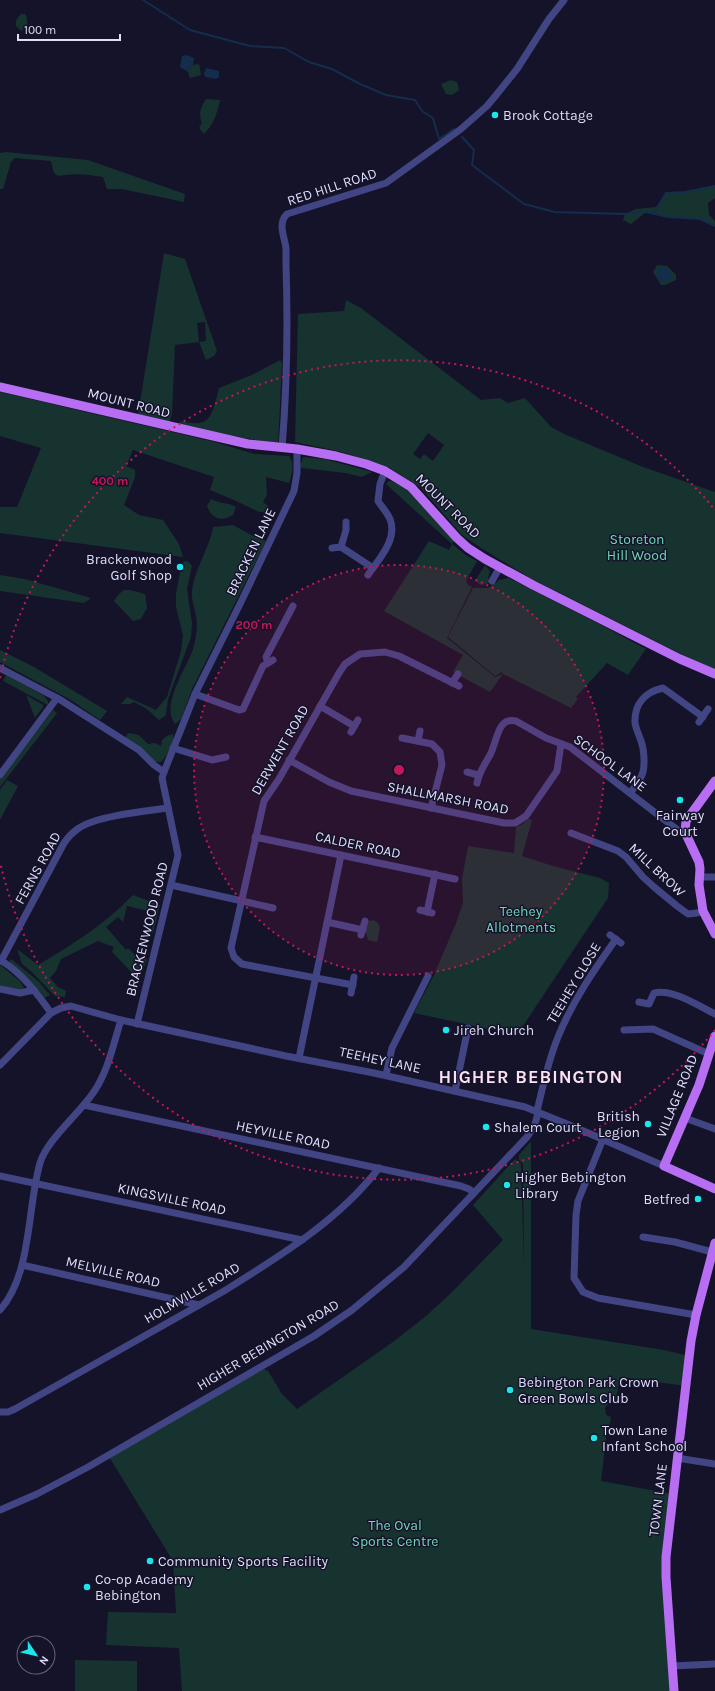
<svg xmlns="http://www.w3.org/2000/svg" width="715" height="1691" viewBox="0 0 715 1691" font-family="Karla,sans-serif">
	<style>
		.green { fill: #173330; fill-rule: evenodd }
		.water { fill: #142d4c }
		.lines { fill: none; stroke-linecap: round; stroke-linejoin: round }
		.stream { stroke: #142d4c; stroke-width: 2 }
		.minor { stroke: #424584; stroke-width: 7 }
		.major { stroke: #b76ef3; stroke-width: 9 }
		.ring { fill: none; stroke: #c2185b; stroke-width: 2; stroke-dasharray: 2 4 }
		.poi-dot { fill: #1ae7ec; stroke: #151329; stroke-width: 1.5 }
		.labels { text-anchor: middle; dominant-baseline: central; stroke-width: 3; stroke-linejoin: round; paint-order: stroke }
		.poi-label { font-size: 14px; fill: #dfdefc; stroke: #151329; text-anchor: start }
		.street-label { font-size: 14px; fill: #dfdefc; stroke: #151329 }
		.park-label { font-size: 14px; fill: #6fd8b5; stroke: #151329 }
		.district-label { font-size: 18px; font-weight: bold; letter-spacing: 1px; fill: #fce0f4; stroke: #151329 }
		.centre { fill: #c2185b; stroke: #151329; stroke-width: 2 }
		.ring-label { font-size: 12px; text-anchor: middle; font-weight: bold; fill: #c2185b; stroke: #151329; stroke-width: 3; stroke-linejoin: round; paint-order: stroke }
	</style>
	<rect width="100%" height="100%" fill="#151329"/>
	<!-- green -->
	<g class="green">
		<polygon points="21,14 25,14 27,18 27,27 21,31 16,26 16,20"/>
		<polygon points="199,64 201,75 190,78 187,69 193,65"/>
		<polygon points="451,80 457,82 459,90 452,95 446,94 441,84"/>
		<path d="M 206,99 L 220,100 C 217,114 214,124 204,134 L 199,128 L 202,123 C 198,113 201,107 206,99 Z"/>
		<path d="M 6,152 L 88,160 L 185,194 L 184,202 L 122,189 L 107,189 L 103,177 C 87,174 74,173 58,176 L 54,173 L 51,161 L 15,158 L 11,162 L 3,189 L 0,189 L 0,153 Z"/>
		<polygon points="715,186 715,198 708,203 709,215 715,221 715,226 700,219 668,217 646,212 631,224 623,220 625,214 636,209 657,207 666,193 685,192"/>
		<path d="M 164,253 L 185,259 L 217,351 L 214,356 L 206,360 L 199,342 L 175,345 L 172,414 L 169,423 L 138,415 ZM 205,322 L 206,341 L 199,342 L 197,323 Z"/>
		<polygon points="657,265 667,266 676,275 676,280 665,285 661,285 653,272"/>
		<path d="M 346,300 L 361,308 L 481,400 L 500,398 L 508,403 L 525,398 L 551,427 L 564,434 L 643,467 L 715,492 L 715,671 L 530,578 L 481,548 L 462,535 L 421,488 L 390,468 L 342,452 L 295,442 L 298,314 L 344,311 ZM 428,433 L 444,445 L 433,461 L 424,454 L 420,459 L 413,454 Z"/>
		<path d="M 280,360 L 282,363 L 278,444 L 179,426 L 181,421 C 187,422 194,424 200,423 C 213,422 216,398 219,388 L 252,375 Z"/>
		<path d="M 0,392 L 215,442 L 254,454 L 289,456 C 295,464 292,474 289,483 L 266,477 L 267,495 L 263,502 L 268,506 L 264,512 L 259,512 L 234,500 L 210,490 L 214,477 L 133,450 L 126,466 L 135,470 L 135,477 L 124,505 L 139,515 L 163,520 L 179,544 L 183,557 L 0,533 L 0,507 L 17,507 L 41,448 L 0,436 Z"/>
		<polygon points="303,457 325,459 372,472 362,477 345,473 302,468 300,467"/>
		<polygon points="389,481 392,481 411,491 454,540 452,544 467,556 477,561 466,581 468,585 472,587 447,638 495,677 503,674 502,672 495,676 448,637 473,588 489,588 494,582 496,583 499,580 509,578 603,626 646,649 628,675 607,663 576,697 578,699 571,708 503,674 490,692 453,672 463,655 384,611 429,541 449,550 452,544 386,484"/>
		<path d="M 211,499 C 221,504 227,502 236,507 L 233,515 C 221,522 212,519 207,506 Z"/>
		<path d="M 233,525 L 255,537 L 256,536 L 266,541 L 192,689 L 181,719 L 175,724 C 160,705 187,668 193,649 C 196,639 198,626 196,616 C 195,608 191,600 192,592 C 194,569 209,550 213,527 Z"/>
		<polygon points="185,561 189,562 192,566 187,589 192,623 191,637 168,699 166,715 159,720 147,709 134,702 130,704 121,704 127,697 156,710 167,697 181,651 183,635 176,607 176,594 180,572 183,572 183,562"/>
		<polygon points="485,565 490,571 488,578 490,580 487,584 481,585 475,581"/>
		<polygon points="0,575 25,579 91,598 84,603 0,591"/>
		<polygon points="124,590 130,590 145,594 147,608 141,619 133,621 114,601 119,594"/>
		<polygon points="0,650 34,667 107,711 100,720 71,700 0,662"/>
		<polygon points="6,675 43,695 48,701 48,705 3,681"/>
		<polygon points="26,695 43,705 43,707 35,718"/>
		<polygon points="53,710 57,713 0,787 0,780"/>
		<path d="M 128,733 L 139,735 L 148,744 L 155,743 L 161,746 L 162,740 L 167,736 L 173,734 C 175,742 167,756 161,762 L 156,762 L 125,738 Z"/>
		<polygon points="7,780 18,786 0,820 0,790"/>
		<polygon points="528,819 532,820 522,856 553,866 600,878 609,883 608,898 517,1035 414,1013 434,975 456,923 463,903 462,879 468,846 514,853 516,827 521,825"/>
		<path d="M 133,895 L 160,905 L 153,933 L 151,933 L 156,913 L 127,906 L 123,922 L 118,917 L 106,927 L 126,950 L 128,948 L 139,959 L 143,955 L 147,960 L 139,980 L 112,952 L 114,947 L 98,941 L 61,959 L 56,971 L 50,978 L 58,987 L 66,991 L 65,997 L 55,996 L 51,992 L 32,972 L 22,964 L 17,949 L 38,965 C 73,944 104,925 133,895 Z"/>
		<polygon points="373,920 378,923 380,928 377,942 368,940 366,932 367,922"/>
		<polygon points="11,959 38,981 50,995 45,998 35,986 9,962"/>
		<polygon points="0,965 20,981 24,988 18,990 0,986"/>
		<polygon points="531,1141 531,1329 664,1350 689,1356 686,1386 620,1377 616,1399 613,1398 613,1403 608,1404 605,1408 606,1415 611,1417 609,1430 607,1430 601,1481 673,1494 666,1557 674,1691 182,1691 179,1648 106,1645 108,1612 176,1613 173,1561 108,1455 260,1367 268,1371 282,1394 297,1409 393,1342 426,1316 449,1295 503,1240 473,1205 515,1159 521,1164 524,1270 523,1164 519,1160 519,1155"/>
		<polygon points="75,1660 137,1661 137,1691 75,1691"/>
	</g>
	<!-- water -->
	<g class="water">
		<polygon points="187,55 194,58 193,65 187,69 188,72 180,67 182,56"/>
		<polygon points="206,68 219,71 219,77 216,79 205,77 204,73"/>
		<polygon points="659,267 667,267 672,276 667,282 660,281 657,277"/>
	</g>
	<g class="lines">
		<!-- stream -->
		<g class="stream">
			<polyline points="143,0 190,30 250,46 284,48 309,62 332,69 360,84 386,95 415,100 422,111 433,118 439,139 454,129"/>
			<polyline points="462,137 474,150 472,165 524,204 555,212 625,214 646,212 668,217 700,219 715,226"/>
			<polyline points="653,214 666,193 685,192 715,186"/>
		</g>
		<!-- minor -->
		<g class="minor">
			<path d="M 282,448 C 287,387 288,325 286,264 C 286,259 286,254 286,249 C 285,237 277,224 287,214 L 386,183 L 461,129 L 487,106 L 497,94 L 517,69 L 549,19 L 564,0"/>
			<polyline points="346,522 346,530 341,547 373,568"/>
			<polyline points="332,548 341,547"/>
			<path d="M 368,575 C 379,559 398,539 390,519 C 387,512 381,506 378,501 L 380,484 L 385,471"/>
			<polyline points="492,581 500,567"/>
			<polyline points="268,663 266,657 293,606"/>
			<polyline points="0,668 59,699 139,750 154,765 164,772 162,778 178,855 137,1024"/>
			<polyline points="452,683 458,674"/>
			<polyline points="195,694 239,710 243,709 263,666 273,660"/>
			<polyline points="320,706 354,726"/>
			<polyline points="699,722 708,709"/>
			<polyline points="351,732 358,720"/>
			<polyline points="402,738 432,744 440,752 442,765 431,808"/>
			<polyline points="418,741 420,731"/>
			<polyline points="173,748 212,760 226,757"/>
			<polyline points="289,760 329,782 351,791 504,823 515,823 526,816 557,771 561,744"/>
			<polyline points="164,772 195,694 240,604 294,491 297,473 297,449"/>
			<polyline points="467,772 478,775"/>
			<polyline points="0,775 57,698"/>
			<path d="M 477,783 C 479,772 485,764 490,755 C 497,743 497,716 516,721 L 546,738 L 570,747 L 679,831 L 685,832"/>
			<path d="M 630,793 C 635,787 641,779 643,772 C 645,763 644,749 641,741 C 639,735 636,729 635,723 C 634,704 645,692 663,688 L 703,717"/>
			<polyline points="571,833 618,851 626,857 643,877 654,887 677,906 688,914 697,913 703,911"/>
			<polyline points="255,837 455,879"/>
			<polyline points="700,877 715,877"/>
			<polyline points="171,885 273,908"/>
			<polyline points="420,910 432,913"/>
			<polyline points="427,912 435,874"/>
			<polyline points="327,922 363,930"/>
			<polyline points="361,935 365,921"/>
			<polyline points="610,935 621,943"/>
			<path d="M 0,960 C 22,973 37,993 51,1013"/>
			<path d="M 1,961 L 64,843 C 68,837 73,832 79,828 C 96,816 146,811 168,808"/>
			<polyline points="353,985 242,964 234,957 231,948 264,801 279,779 339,673 345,664 360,654 385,652 399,656 459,686"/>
			<polyline points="0,989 20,993 34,990"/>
			<polyline points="351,993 354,977"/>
			<path d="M 639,1002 L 649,1004 L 654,993 C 672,988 699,1006 715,1014"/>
			<polyline points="624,1030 653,1029 709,1054"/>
			<polyline points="299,1058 341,855"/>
			<polyline points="0,1065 51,1013 61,1008 71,1006 121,1020 286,1056 374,1073 525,1107 572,1126 664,1166"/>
			<polyline points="386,1075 392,1048 428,976"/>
			<polyline points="455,1091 468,1028"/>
			<polyline points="84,1105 461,1186 469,1189 474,1193"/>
			<path d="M 537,1111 C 543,1086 548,1061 558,1037 C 572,1002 594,970 616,939"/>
			<polyline points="685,1118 715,1129"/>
			<polyline points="603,1139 578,1201 576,1215 574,1278 583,1292 598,1298 696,1315"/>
			<polyline points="0,1176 302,1240"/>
			<polyline points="643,1237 675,1242 712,1252"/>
			<polyline points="22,1265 199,1305"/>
			<path d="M 0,1310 C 32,1274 27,1208 40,1163 C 47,1140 78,1115 93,1093 C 108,1072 113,1045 121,1020"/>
			<path d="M 0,1412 L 8,1412 L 15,1409 L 224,1291 C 280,1256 338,1221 379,1168"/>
			<polyline points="677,1458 715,1464"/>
			<polyline points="0,1510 37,1494 88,1467 314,1336 352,1310 404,1267 527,1137 534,1127 538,1114"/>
			<polyline points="672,1666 715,1664"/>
		</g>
		<!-- major -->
		<g class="major">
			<polyline points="0,387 248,444 297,449 336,456 366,464 385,471 411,487 457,538 468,548 485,559 533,585 680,659 715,674"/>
			<polyline points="715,781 686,821 685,832 699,862 700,869 699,885 703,911 715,934"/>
			<polyline points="715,1036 699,1085 664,1166 715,1189"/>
			<polyline points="674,1691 666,1577 666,1557 691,1341 696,1315 715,1243"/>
		</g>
	</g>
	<!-- distance rings -->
	<circle cx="399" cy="770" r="205" fill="#c2185b" fill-opacity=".12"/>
	<g class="ring">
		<circle cx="399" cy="770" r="205"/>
		<path d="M715 1030A409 409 0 0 1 0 862M0 678A409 409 0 0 1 715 510"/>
	</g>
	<!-- markers -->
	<g class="poi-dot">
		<circle cx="495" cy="115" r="4"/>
		<circle cx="180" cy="567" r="4"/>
		<circle cx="680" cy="800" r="4"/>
		<circle cx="446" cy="1030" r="4"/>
		<circle cx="648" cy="1124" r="4"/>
		<circle cx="486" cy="1127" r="4"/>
		<circle cx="507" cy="1185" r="4"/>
		<circle cx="698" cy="1199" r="4"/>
		<circle cx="510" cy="1390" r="4"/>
		<circle cx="594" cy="1438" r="4"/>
		<circle cx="150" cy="1561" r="4"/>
		<circle cx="87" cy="1587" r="4"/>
	</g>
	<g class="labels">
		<!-- poi labels -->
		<g class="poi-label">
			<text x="503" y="115">Brook Cottage</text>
			<text x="172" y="559" text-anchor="end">Brackenwood<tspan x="172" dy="16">Golf Shop</tspan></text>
			<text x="680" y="815" text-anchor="middle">Fairway<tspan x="680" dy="16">Court</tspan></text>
			<text x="454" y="1030">Jireh Church</text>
			<text x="640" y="1116" text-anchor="end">British<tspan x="640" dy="16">Legion</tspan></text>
			<text x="494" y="1127">Shalem Court</text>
			<text x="515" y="1177">Higher Bebington<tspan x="515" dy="16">Library</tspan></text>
			<text x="690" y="1199" text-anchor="end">Betfred</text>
			<text x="518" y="1382">Bebington Park Crown<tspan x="518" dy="16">Green Bowls Club</tspan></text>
			<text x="602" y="1430">Town Lane<tspan x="602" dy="16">Infant School</tspan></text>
			<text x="158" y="1561">Community Sports Facility</text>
			<text x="95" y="1579">Co-op Academy<tspan x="95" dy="16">Bebington</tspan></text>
		</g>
		<!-- street labels -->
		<g class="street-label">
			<text transform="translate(332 187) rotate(-18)">RED HILL ROAD</text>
			<text transform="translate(129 403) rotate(14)">MOUNT ROAD</text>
			<text transform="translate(448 506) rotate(45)">MOUNT ROAD</text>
			<text transform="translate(251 552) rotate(-64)">BRACKEN LANE</text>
			<text transform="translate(280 750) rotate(-60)">DERWENT ROAD</text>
			<text transform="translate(610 763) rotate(36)">SCHOOL LANE</text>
			<text transform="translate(448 798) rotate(11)">SHALLMARSH ROAD</text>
			<text transform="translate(358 845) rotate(12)">CALDER ROAD</text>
			<text transform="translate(38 868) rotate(-61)">FERNS ROAD</text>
			<text transform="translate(657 870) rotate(43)">MILL BROW</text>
			<text transform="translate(147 929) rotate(-76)">BRACKENWOOD ROAD</text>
			<text transform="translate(574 983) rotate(-59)">TEEHEY CLOSE</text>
			<text transform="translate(380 1060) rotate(12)">TEEHEY LANE</text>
			<text transform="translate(677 1096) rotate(-68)">VILLAGE ROAD</text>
			<text transform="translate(283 1135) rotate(12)">HEYVILLE ROAD</text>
			<text transform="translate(172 1199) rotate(12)">KINGSVILLE ROAD</text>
			<text transform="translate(113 1272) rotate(13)">MELVILLE ROAD</text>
			<text transform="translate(192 1293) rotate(-30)">HOLMVILLE ROAD</text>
			<text transform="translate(268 1345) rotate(-31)">HIGHER BEBINGTON ROAD</text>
			<text transform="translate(658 1500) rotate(-83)">TOWN LANE</text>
		</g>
		<!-- park labels -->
		<g class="park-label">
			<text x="637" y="539">Storeton<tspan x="637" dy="16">Hill Wood</tspan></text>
			<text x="521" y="911">Teehey<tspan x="521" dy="16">Allotments</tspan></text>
			<text x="395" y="1525">The Oval<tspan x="395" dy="16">Sports Centre</tspan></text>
		</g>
		<!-- district labels -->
		<g class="district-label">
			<text x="531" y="1077">HIGHER BEBINGTON</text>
		</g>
	</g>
	<circle cx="399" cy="770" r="6" class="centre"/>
	<g class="ring-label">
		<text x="110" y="485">400 m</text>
		<text x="254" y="629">200 m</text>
	</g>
	<!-- north arrow -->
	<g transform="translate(36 1655) rotate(125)"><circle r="19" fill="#151329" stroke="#66647d"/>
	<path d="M0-3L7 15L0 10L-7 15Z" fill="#1ae7ec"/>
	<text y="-6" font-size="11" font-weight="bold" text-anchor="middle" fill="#dfdefc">N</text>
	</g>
	<!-- scale -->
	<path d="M18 34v6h102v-6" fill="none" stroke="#dfdefc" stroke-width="2"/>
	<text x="24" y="34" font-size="12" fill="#dfdefc" stroke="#151329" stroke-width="3" paint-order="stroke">100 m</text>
</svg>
